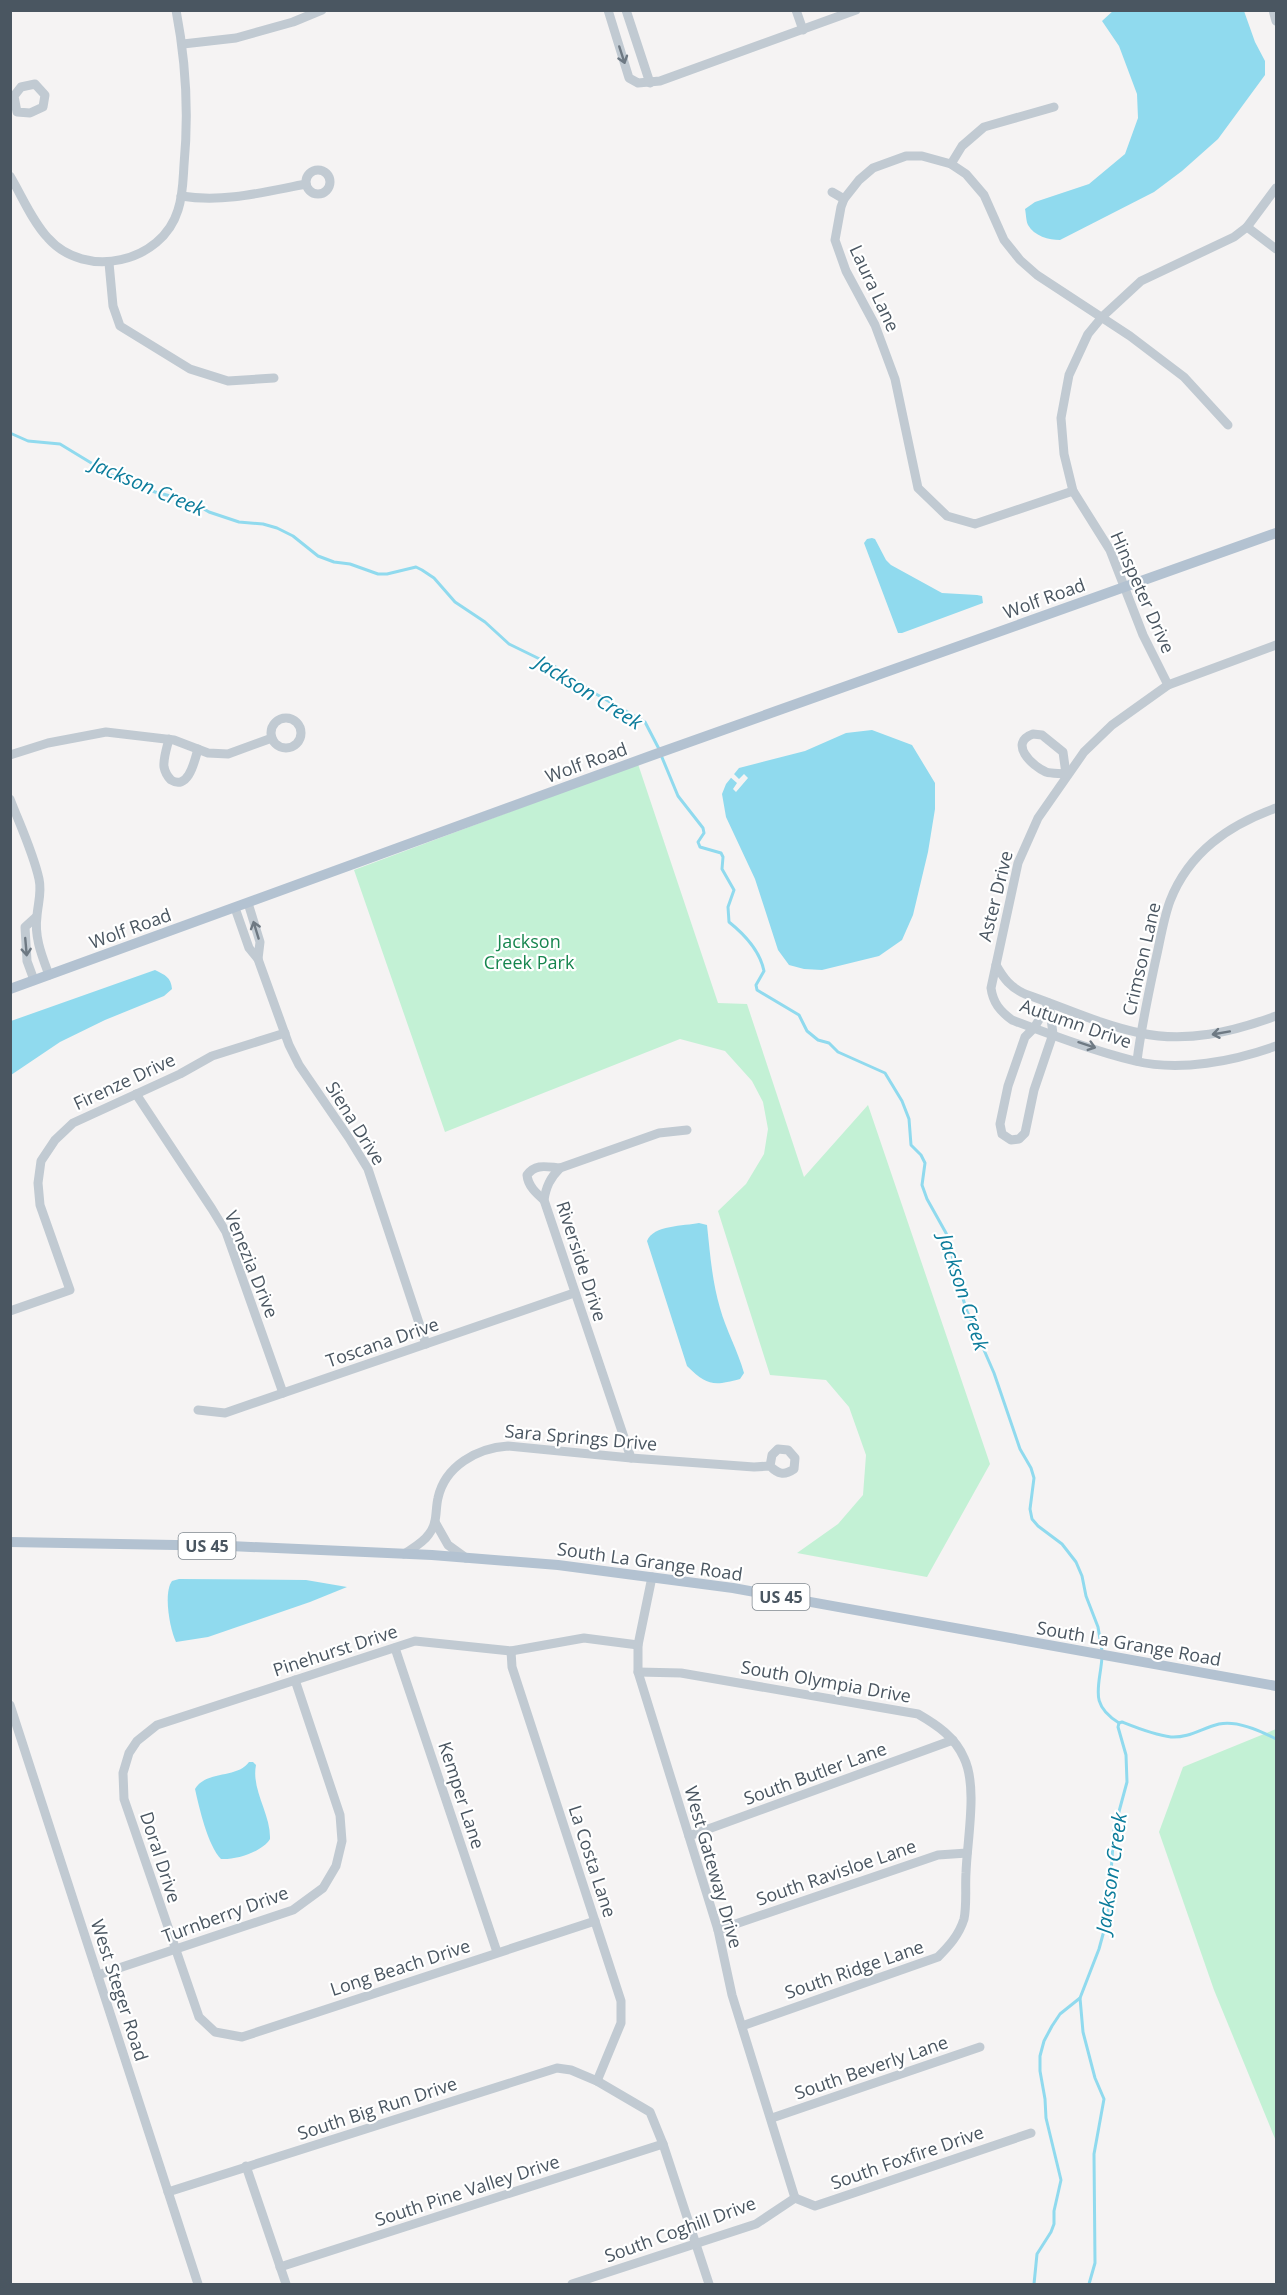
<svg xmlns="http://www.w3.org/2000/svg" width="1287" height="2295" viewBox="0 0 1287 2295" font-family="'Open Sans',sans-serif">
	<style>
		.green { fill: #c3f1d5 }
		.water { fill: #90daee }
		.pier { fill: #f5f3f3 }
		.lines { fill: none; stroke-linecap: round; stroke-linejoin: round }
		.stream { stroke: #90daee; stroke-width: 3 }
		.minor { stroke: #c1cad2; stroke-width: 9 }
		.major { stroke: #b3c2d1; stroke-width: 10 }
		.oneway { stroke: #6e7983 }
		.labels { text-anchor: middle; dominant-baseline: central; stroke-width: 4.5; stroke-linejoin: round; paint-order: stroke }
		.shield { fill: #fff; stroke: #808990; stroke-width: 1.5 }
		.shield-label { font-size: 16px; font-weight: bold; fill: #4a5661 }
		.street-label { font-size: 18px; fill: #4a5661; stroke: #fff }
		.park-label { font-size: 18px; fill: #17864f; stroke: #fff }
		.water-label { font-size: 20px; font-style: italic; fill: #0c7c9b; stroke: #fff }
	</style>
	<rect width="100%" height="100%" fill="#f5f3f3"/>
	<!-- green -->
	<g class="green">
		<polygon points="638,764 718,1003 747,1004 804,1177 868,1105 990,1464 927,1577 797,1553 838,1524 863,1495 866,1455 849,1407 826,1380 770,1375 718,1211 746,1184 764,1154 768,1129 763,1102 752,1081 725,1051 680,1039 445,1132 354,870"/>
		<polygon points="1276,1729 1276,2141 1214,1990 1159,1832 1183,1767"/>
	</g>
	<!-- water -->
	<g class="water">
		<path d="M 1114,10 L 1244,11 L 1255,42 L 1265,61 L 1265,75 L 1218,139 L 1182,171 L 1154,192 L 1060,240 C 1049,240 1034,236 1028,225 C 1026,221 1026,213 1025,209 L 1035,202 L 1089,184 L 1125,154 L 1138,118 L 1137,94 L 1119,46 L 1102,21 Z"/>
		<polygon points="872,538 875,539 886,560 891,565 942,593 977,595 982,596 983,603 902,633 898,633 864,543 867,539"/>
		<polygon points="872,730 912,745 935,783 935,809 928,852 913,915 902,940 879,956 822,970 804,969 789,965 778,950 755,879 726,817 722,794 726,784 739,768 805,751 846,733"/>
		<path d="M 155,970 C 165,975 171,977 172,989 L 164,996 L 105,1020 L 60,1042 L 11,1075 L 11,1021 Z"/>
		<path d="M 699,1223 L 707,1225 C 710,1253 712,1281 720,1308 C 726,1330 738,1351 744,1373 L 740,1379 C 714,1386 707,1386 687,1366 L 647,1241 C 653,1225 684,1226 699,1223 Z"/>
		<path d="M 179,1579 L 306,1580 L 347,1587 L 310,1602 L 208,1637 L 176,1642 C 170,1630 163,1593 172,1581 Z"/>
		<path d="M 249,1762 L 253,1762 L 256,1765 C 251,1790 271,1814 270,1839 C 262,1852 236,1860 221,1859 C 208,1846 199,1807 195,1789 C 206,1770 237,1779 249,1762 Z"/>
	</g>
	<!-- pier -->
	<polygon class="pier" points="732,772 739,779 744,774 748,778 736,792 733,789 737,783 729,776"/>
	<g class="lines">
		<!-- stream -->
		<g class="stream">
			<polyline points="10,433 28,441 60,444 111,475 155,492 190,501 209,512 239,522 263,524 277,528 293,536 318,556 334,562 350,564 378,574 387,574 416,567 422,570 434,578 455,602 485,622 509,644 554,666 596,694 645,722 659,749"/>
			<path d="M 661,755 L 678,796 L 703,828 L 704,833 L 698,842 L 700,847 L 721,853 L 723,857 L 722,869 L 734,890 L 728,907 L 729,922 C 744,934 760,951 764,971 L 756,985 L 757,990 L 799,1015 L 807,1031 L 818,1040 L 829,1043 L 838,1052 L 885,1073 L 902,1101 L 909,1119 L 911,1145 L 921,1155 L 925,1163 L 922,1185 L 927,1199 L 946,1233 L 952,1250 L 953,1268 L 967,1311 L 994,1373 L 1020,1449 L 1031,1468 L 1034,1478 L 1030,1509 L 1032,1519 L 1038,1526 L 1062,1544 L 1076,1562 L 1082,1576 L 1086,1596 L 1098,1627 L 1102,1651"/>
			<path d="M 1102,1657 C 1100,1687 1088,1704 1119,1723 L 1122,1722 C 1137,1728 1154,1735 1171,1737 C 1189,1738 1202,1728 1219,1724 C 1237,1720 1261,1731 1276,1739"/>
			<polyline points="1080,1998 1083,2032 1095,2078 1104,2099 1094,2154 1095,2263 1089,2284"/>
			<polyline points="1034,2284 1037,2254 1051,2232 1054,2224 1054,2211 1061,2180 1046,2118 1045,2099 1040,2071 1040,2056 1044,2041 1052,2026 1060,2014 1080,1998 1099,1949 1108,1916 1114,1830 1127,1782 1126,1755 1118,1727 1119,1723"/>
		</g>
		<!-- minor -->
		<g class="minor">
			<polyline points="608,10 629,78 638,83 660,81 856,10"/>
			<polyline points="626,10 650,83"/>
			<polyline points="796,10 803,30"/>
			<polyline points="1273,10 1276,21"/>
			<polyline points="183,44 236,38 293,22 322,10"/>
			<polygon points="35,84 45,95 43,107 30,113 17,112 14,96 21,87"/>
			<polyline points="951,164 962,146 984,127 1054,107"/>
			<circle cx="318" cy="182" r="12"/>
			<path d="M 10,176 C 22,196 32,221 48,238 C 85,280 162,263 178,210 C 183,195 183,180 184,165 C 189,112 186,62 176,10"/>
			<polyline points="832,192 844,199"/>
			<path d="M 181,196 C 224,203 264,192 306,184"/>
			<polyline points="1247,227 1276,249"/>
			<polyline points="109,263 113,306 120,326 190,369 228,381 274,378"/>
			<polyline points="1073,491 975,524 947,516 918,488 895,379 875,325 846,271 835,240 841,207 844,199 859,180 873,168 906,156 922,156 951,164 966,174 984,195 1004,240 1020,260 1037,275 1130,336 1184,377 1228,425"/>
			<path d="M 1276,645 L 1168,685 L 1112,725 L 1084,752 L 1038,818 L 1018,863 L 991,988 C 993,1003 1000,1011 1012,1020 C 1052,1035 1094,1051 1135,1061 C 1180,1072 1234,1061 1276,1046"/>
			<polyline points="1168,685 1143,635 1110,550 1073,491 1064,454 1061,418 1069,375 1088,334 1102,317 1141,281 1234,237 1247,227 1276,188"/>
			<circle cx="286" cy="733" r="15"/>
			<path d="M 1033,734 L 1042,735 L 1063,752 L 1066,774 C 1060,773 1052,774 1046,772 C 1032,766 1008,743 1033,734 Z"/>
			<path d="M 169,739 C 167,747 163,759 164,767 C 165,772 168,777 171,780 C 189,791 195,759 198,749"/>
			<polyline points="10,755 48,743 106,732 174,740 208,753 228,754 272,738"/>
			<path d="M 10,799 C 20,825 33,852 39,879 C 42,892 38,903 37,916 C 34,937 42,956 49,975"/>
			<polyline points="248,903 260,942 258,959"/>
			<polyline points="235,908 249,948 258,959 289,1045 299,1065 349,1138 368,1169 426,1344"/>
			<path d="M 996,965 C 1004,979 1010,987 1025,994 C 1063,1007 1101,1025 1140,1033 C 1187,1043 1232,1032 1276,1016"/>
			<polyline points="34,980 27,961 25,927 36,917"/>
			<polygon points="1049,1003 1053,1034 1034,1090 1025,1133 1019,1139 1011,1140 1002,1134 1000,1124 1008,1086 1025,1037 1034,1028"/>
			<path d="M 1137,1061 C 1141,1028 1148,996 1155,963 C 1160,942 1163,920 1170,901 C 1189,852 1229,825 1276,808"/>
			<polyline points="136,1094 212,1209 226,1232 283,1393"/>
			<path d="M 544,1200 C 536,1193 528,1186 527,1175 C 536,1163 547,1167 560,1168"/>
			<polyline points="10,1311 70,1290 40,1205 38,1183 41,1161 55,1140 73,1123 180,1074 212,1056 285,1033"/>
			<polyline points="198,1410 225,1413 574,1293"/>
			<path d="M 631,1458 L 544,1200 C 546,1187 550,1178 560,1168 L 659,1133 L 687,1130"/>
			<polyline points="435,1522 448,1545 466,1558"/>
			<path d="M 404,1554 C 413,1548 423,1543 429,1534 C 438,1523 435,1510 438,1498 C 445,1466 477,1448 508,1446 L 631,1458 L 754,1467 L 770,1466 C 778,1474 784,1476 794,1469 L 795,1458 L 788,1450 L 778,1449 L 772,1455 L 770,1466"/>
			<polyline points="652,1577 638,1645 638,1672 718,1930 732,1995 795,2198"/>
			<polyline points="395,1648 497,1952"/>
			<polyline points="511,1651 512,1667 621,2001 621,2023 597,2081"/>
			<path d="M 638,1672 L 681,1673 L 918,1714 C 937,1725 955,1737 964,1758 C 978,1787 967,1840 966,1873 C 965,1887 967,1905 964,1919 C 959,1935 949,1946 938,1957 L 742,2026"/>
			<polyline points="10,1705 198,2284"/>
			<polyline points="689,1836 953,1740"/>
			<polyline points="595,1921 242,2037 215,2032 199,2017 124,1799 123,1773 129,1753 137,1741 157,1725 415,1641 511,1651 584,1638 638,1645"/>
			<polyline points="718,1930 938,1855 967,1853"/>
			<polyline points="98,1975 293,1910 323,1888 336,1866 342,1841 340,1815 295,1680"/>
			<polyline points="772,2118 980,2047"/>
			<polyline points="246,2166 286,2284"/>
			<polyline points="168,2192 557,2068 571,2070 597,2081 650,2112 663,2144 709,2284"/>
			<polyline points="795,2198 815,2206 1031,2133"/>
			<polyline points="280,2267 663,2144"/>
			<polyline points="572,2284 756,2224 795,2198"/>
		</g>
		<!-- major -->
		<g class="major">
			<polyline points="10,989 653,755 1276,533"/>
			<polyline points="10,1542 230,1546 432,1555 558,1565 733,1588 1276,1686"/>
		</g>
	</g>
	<!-- one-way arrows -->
	<defs><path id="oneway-shaft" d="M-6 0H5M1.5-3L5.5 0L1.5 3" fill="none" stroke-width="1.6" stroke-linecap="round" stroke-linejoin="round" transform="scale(1.5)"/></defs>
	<g class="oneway">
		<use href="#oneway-shaft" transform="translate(622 55) rotate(72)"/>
		<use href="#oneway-shaft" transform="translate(256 930) rotate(-107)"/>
		<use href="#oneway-shaft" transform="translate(26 947) rotate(85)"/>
		<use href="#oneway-shaft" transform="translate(1221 1033) rotate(170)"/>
		<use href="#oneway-shaft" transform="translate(1087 1045) rotate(18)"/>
	</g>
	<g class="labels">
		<!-- shield labels -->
		<g class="shield">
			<rect x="178.5" y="1533" width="57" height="26" rx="4.5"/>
			<rect x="752.5" y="1584" width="57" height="26" rx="4.5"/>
		</g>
		<g class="shield-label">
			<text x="207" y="1546">US 45</text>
			<text x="781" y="1597">US 45</text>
		</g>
		<!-- street labels -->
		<g class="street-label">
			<text transform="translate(875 288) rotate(65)">Laura Lane</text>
			<text transform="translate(1143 592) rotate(66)">Hinspeter Drive</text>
			<text transform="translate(1044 598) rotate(-20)">Wolf Road</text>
			<text transform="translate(586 762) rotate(-20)">Wolf Road</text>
			<text transform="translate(995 896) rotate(-76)">Aster Drive</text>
			<text transform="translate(130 928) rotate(-20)">Wolf Road</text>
			<text transform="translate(1141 959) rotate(-77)">Crimson Lane</text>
			<text transform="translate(1076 1023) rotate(19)">Autumn Drive</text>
			<text transform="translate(124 1081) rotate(-25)">Firenze Drive</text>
			<text transform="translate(356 1123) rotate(58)">Siena Drive</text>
			<text transform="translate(582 1261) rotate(72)">Riverside Drive</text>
			<text transform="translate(252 1264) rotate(68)">Venezia Drive</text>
			<text transform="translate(382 1342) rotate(-19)">Toscana Drive</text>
			<text transform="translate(581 1437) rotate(5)">Sara Springs Drive</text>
			<text transform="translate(650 1561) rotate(8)">South La Grange Road</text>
			<text transform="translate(1129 1643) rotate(10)">South La Grange Road</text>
			<text transform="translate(335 1650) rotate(-18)">Pinehurst Drive</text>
			<text transform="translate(826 1681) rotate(10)">South Olympia Drive</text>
			<text transform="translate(815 1773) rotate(-20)">South Butler Lane</text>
			<text transform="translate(462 1795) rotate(72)">Kemper Lane</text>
			<text transform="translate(161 1857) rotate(72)">Doral Drive</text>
			<text transform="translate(593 1861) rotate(72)">La Costa Lane</text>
			<text transform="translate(714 1867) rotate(74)">West Gateway Drive</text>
			<text transform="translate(836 1872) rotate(-19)">South Ravisloe Lane</text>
			<text transform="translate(225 1914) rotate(-20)">Turnberry Drive</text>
			<text transform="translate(400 1967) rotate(-18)">Long Beach Drive</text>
			<text transform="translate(854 1969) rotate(-19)">South Ridge Lane</text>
			<text transform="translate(120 1990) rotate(72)">West Steger Road</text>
			<text transform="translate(871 2067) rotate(-19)">South Beverly Lane</text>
			<text transform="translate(377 2108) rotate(-18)">South Big Run Drive</text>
			<text transform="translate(907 2157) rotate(-19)">South Foxfire Drive</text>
			<text transform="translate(467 2190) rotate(-18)">South Pine Valley Drive</text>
			<text transform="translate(680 2229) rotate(-20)">South Coghill Drive</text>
		</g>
		<!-- park labels -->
		<g class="park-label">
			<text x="529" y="941">Jackson<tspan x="529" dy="21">Creek Park</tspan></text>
		</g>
		<!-- water labels -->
		<g class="water-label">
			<text transform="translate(148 486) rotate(23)">Jackson Creek</text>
			<text transform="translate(589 692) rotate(32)">Jackson Creek</text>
			<text transform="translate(964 1292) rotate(72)">Jackson Creek</text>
			<text transform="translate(1111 1873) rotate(-82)">Jackson Creek</text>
		</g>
	</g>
	<!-- border -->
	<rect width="1287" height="2295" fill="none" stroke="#4a5661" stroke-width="24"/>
</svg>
